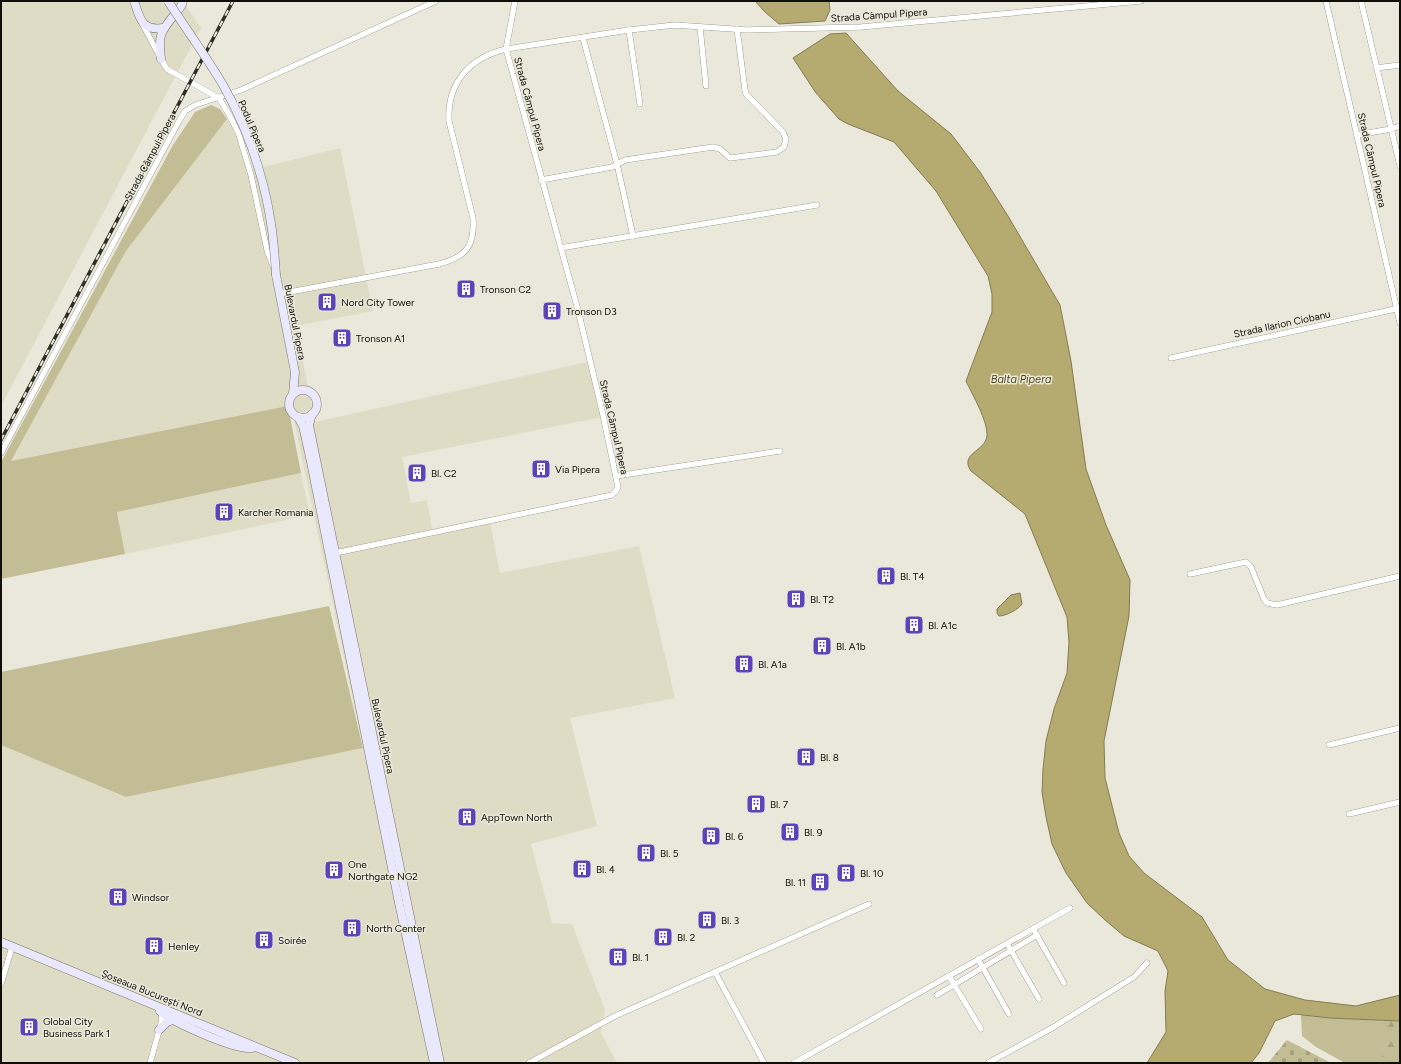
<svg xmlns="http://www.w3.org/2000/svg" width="1401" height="1064" viewBox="0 0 1401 1064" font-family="Figtree,sans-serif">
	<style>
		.built { fill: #dfdcc6 }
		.green { fill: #c3bd96 }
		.forest { fill: url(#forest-firs) }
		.cemetery { fill: url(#cemetery-stones) }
		.water { fill: #b5ab71; stroke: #837c52 }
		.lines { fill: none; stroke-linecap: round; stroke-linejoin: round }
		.street-casing { stroke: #777568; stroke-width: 6 }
		.secondary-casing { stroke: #777568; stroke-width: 9 }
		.street { stroke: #fff; stroke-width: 5.5 }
		.secondary { stroke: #eae8fc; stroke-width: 8 }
		.rail-casing { stroke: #2e2d26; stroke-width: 3.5 }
		.rail { stroke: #eae8da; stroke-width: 2; stroke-dasharray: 6; stroke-linecap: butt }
		.secondary-bridge-casing { stroke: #777568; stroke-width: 9; stroke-linecap: butt }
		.secondary-bridge { stroke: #eae8fc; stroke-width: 8 }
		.labels { text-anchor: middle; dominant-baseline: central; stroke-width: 3; stroke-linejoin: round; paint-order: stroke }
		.street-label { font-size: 10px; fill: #0f0e09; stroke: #eae8da }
		.poi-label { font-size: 10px; fill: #0f0e09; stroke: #eae8da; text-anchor: start }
		.water-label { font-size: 11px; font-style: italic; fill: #50491b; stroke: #eae8da }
	</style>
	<defs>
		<pattern id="forest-firs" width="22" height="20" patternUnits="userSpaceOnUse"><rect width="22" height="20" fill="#c3bd96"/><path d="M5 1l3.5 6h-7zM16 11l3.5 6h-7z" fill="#a6a180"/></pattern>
		<pattern id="cemetery-stones" width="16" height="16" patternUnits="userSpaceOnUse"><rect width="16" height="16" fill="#c3bd96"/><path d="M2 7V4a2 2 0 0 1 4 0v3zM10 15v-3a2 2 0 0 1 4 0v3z" fill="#a6a180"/></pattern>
	</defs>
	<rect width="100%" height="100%" fill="#eae8da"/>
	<!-- built -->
	<g class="built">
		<polygon points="1,1 183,1 201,28 1,406"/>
		<polygon points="227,119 234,129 239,141 247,171 340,148 373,311 296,326 315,422 587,362 602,417 402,457 411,503 427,500 432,529 489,517 500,573 639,546 675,698 570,718 597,826 531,844 552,923 572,924 605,1010 601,1033 617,1063 1,1063 1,745 126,797 363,748 291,406 11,461 126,251"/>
		<polygon points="301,473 310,515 125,554 117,512"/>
	</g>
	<!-- green -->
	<g class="green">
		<polygon points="211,105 220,109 227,119 126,251 11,461 288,406 301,473 117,512 125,554 1,579 1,462 173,145 195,112"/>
		<polygon points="329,606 363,748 126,797 1,745 1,672"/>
		<polygon points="1301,1015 1330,1018 1400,1021 1400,1063 1345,1063 1316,1047 1302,1036"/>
	</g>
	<!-- forest -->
	<polygon class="forest" points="1384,1020 1400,1021 1400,1050 1396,1052 1396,1063 1381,1063 1384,1046"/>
	<!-- cemetery -->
	<polygon class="cemetery" points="1287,1040 1331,1063 1268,1063"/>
	<!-- water -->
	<g class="water">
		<polygon points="755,1 829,1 830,10 825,21 779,24 765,12"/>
		<path d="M 846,33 L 898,91 L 951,134 L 980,172 L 1008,216 L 1060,305 L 1071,361 L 1086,469 L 1106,525 L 1130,580 L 1129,616 L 1104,741 L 1105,778 L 1119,833 L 1129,856 L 1144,873 L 1202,917 L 1228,960 L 1265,989 L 1305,1000 L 1356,1006 L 1400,995 L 1400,1021 L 1330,1018 L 1294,1014 L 1275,1021 L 1259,1053 L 1251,1063 L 1147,1063 L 1166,1032 L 1165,991 L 1168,971 L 1158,951 L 1124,936 L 1105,920 L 1087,903 L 1066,873 L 1052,844 L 1046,817 L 1042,792 L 1043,769 L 1046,741 L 1054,709 L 1067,673 L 1069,642 L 1067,617 L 1025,514 L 971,471 C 959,453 985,452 987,436 C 988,421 972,394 966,381 L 992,312 L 992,294 L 988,276 L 936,191 L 894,142 L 848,124 L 839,119 L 816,93 L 793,58 L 830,34 Z"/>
		<path d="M 1020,593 L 1022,604 C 1019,609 1006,616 999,616 L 997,613 L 997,609 L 1011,595 Z"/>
	</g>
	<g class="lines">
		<!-- street casing -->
		<g class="street-casing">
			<g id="street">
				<polyline points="1326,1 1400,323"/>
				<polyline points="1361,1 1400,166"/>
				<polyline points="142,23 161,59 167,69 219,98 231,118 239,135 251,175 267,250 274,269"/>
				<polyline points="700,27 706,86"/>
				<polyline points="629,30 640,104"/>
				<polyline points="583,38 617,164 633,236"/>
				<polyline points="1376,68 1400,65"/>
				<polyline points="1357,135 1391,129 1400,126"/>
				<polyline points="541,180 612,167 625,160 713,147 720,149 730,158 777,152 784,147 786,139 783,132 746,94 745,90 737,29"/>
				<polyline points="560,248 817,205"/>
				<path d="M 279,294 L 439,264 C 466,257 475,246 473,218 L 449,121 C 447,83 469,58 506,49 L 629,30 L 675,25 L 747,30 L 861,27 L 1141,1"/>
				<polyline points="1171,358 1400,308"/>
				<polyline points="1,453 179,121 185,111 195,105 241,90 436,1"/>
				<polyline points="616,476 780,451"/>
				<polyline points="335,553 612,495 616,491 618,487 603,415 578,310 506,49 515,1"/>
				<polyline points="1190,574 1246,562 1251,567 1264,599 1267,603 1277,605 1400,576"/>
				<polyline points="1329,745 1400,728"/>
				<polyline points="1349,814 1400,802"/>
				<polyline points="1035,932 1064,983"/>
				<polyline points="1009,947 1039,999"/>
				<polyline points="978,959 1009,1014"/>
				<polyline points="715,972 764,1063"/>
				<polyline points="949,976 981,1029"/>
				<polyline points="1,984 12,947"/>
				<polyline points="937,995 1037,935"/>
				<polyline points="150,1063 162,1020 161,1011"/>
				<polyline points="529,1063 615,1016 869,904"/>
				<polyline points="794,1063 1070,908"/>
				<polyline points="988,1063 1052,1028 1134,977 1147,963"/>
			</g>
		</g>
		<!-- secondary casing -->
		<g class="secondary-casing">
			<g id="secondary">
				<path d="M 134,1 C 140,18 141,31 163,28"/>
				<path d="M 161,59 C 158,36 160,32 175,14 C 178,10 182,7 183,1"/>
				<polyline points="276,275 295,372 293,394"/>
				<circle cx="303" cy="404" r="14"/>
				<polyline points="312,414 309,425 314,450 440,1063"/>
				<polyline points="298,417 303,426 311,462 399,903 434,1063"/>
				<polyline points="1,942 295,1063"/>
				<path d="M 160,1011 C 174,1023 235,1050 252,1048"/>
				<polyline points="159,1030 167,1022 176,1019"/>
			</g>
		</g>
		<!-- street -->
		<use href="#street" class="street"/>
		<!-- secondary -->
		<use href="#secondary" class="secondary"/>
		<!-- rail casing -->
		<g class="rail-casing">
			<polyline id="rail" points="1,440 233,1"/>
		</g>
		<!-- rail -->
		<use href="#rail" class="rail"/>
		<!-- secondary-bridge casing -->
		<g class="secondary-bridge-casing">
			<path id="secondary-bridge" d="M 168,1 C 186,29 206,56 223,85 C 248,129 265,179 272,230 C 274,245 275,260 276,275"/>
		</g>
		<!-- secondary-bridge -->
		<use href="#secondary-bridge" class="secondary-bridge"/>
	</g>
	<!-- icons -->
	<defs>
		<g id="building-square" transform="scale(1)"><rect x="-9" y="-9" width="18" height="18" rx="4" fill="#5d43bb" stroke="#eae8da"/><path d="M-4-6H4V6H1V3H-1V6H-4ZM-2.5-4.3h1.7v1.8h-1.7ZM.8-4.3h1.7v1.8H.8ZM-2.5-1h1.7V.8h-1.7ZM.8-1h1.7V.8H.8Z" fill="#fff"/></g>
	</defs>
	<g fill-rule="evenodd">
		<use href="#building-square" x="466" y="289"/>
		<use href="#building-square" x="327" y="302"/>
		<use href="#building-square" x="552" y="311"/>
		<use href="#building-square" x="342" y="338"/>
		<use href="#building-square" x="541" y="469"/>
		<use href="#building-square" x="417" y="473"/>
		<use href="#building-square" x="224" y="512"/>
		<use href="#building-square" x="886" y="576"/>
		<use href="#building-square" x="796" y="599"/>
		<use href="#building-square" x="914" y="625"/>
		<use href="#building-square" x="822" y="646"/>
		<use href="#building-square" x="744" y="664"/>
		<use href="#building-square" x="806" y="757"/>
		<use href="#building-square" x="756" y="804"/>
		<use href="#building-square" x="467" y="817"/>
		<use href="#building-square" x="790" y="832"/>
		<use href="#building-square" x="711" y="836"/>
		<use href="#building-square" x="646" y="853"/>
		<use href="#building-square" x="582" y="869"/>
		<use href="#building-square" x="334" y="870"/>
		<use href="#building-square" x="846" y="873"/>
		<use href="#building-square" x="820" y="882"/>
		<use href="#building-square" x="118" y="897"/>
		<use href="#building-square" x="707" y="920"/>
		<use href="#building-square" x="352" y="928"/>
		<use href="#building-square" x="663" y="937"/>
		<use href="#building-square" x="264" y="940"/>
		<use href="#building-square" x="154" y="946"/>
		<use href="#building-square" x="618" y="957"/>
		<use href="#building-square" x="29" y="1027"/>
	</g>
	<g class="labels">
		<!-- street labels -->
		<g class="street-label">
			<text transform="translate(879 15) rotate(-4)">Strada Câmpul Pipera</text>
			<text transform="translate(530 104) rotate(75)">Strada Câmpul Pipera</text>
			<text transform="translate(252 126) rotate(67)">Podul Pipera</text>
			<text transform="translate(150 157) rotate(-62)">Strada Câmpul Pipera</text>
			<text transform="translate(1372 160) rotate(77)">Strada Câmpul Pipera</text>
			<text transform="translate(295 322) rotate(79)">Bulevardul Pipera</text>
			<text transform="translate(1282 324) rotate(-12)">Strada Ilarion Ciobanu</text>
			<text transform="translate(614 427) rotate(77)">Strada Câmpul Pipera</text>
			<text transform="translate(383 736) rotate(78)">Bulevardul Pipera</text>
			<text transform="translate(152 993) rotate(22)">Șoseaua București Nord</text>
		</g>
		<!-- poi labels -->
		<g class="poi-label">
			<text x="480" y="289">Tronson C2</text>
			<text x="341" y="302">Nord City Tower</text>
			<text x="566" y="311">Tronson D3</text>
			<text x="356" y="338">Tronson A1</text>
			<text x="555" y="469">Via Pipera</text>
			<text x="431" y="473">Bl. C2</text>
			<text x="238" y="512">Karcher Romania</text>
			<text x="900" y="576">Bl. T4</text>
			<text x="810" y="599">Bl. T2</text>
			<text x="928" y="625">Bl. A1c</text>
			<text x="836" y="646">Bl. A1b</text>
			<text x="758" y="664">Bl. A1a</text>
			<text x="820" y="757">Bl. 8</text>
			<text x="770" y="804">Bl. 7</text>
			<text x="481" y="817">AppTown North</text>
			<text x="804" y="832">Bl. 9</text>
			<text x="725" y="836">Bl. 6</text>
			<text x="660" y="853">Bl. 5</text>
			<text x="348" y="864">One<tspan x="348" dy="12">Northgate NG2</tspan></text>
			<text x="596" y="869">Bl. 4</text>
			<text x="860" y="873">Bl. 10</text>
			<text x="806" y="882" text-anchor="end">Bl. 11</text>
			<text x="132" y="897">Windsor</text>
			<text x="721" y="920">Bl. 3</text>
			<text x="366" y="928">North Center</text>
			<text x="677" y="937">Bl. 2</text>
			<text x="278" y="940">Soirée</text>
			<text x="168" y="946">Henley</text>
			<text x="632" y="957">Bl. 1</text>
			<text x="43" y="1021">Global City<tspan x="43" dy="12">Business Park 1</tspan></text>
		</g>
		<!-- water labels -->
		<g class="water-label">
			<text x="1021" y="379">Balta Pipera</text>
		</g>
	</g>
	<!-- border -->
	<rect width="1401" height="1064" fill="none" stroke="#0f0e09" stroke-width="4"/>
</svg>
